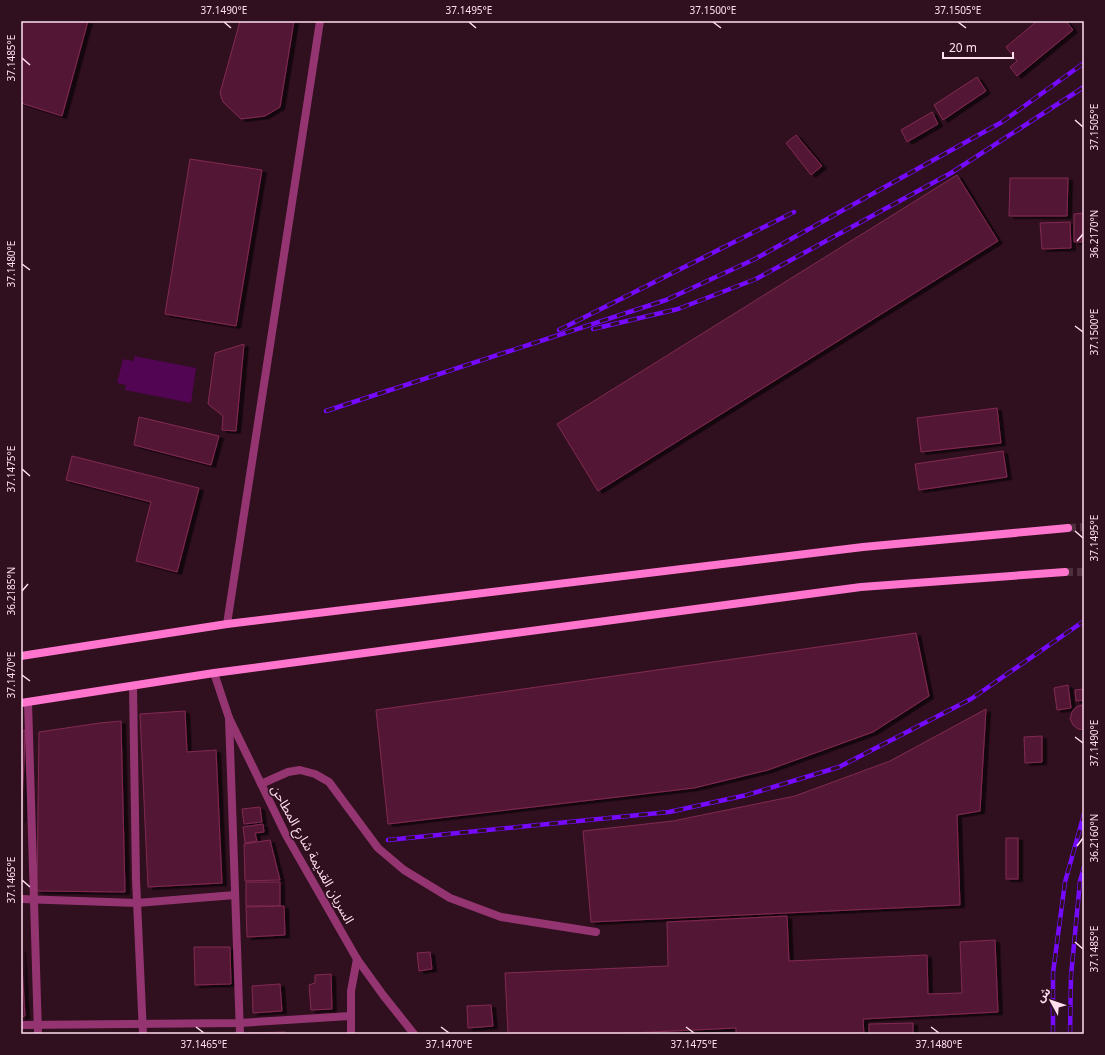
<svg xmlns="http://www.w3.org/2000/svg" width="1105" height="1055" viewBox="0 0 1105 1055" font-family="'Noto Sans','Noto Sans Arabic',sans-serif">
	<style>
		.water { fill: #510553 }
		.building { fill: #531934; stroke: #822952; filter: url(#shadow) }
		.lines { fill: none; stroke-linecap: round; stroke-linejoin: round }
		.secondary-tunnel { stroke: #4f2e3e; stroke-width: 8; stroke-dasharray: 8 4; stroke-linecap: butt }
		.service { stroke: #943571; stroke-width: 8 }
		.minor { stroke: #943571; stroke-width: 8 }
		.tertiary { stroke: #943571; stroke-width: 8 }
		.secondary { stroke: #ff75cd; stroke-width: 8 }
		.rail-casing { stroke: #750aff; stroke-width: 4.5 }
		.rail { stroke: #300f1f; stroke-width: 3; stroke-dasharray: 9; stroke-linecap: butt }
		.ticks { fill: none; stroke: #ffdef0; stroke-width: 1.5 }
		.labels { text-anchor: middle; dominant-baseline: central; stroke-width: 3.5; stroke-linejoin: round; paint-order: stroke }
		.street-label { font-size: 13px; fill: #ffdef0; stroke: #300f1f }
		.neatline { fill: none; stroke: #ffdef0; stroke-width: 1.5 }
		.ticks-label { font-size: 10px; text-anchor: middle; fill: #ffdef0 }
	</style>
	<defs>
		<filter id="shadow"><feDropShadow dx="4.5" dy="2.5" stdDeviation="0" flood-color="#0009"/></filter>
	</defs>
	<rect width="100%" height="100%" fill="#300f1f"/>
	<!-- water -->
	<polygon class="water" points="134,356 196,368 191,403 125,390 126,385 117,383 123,359 134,361"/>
	<!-- building -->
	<g class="building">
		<polygon points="21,21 88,21 62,116 21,103"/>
		<polygon points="240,21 294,21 280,107 265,116 241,119 223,102 220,93"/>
		<polygon points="1037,21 1066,21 1073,30 1017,76 1010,67 1017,61 1006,47"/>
		<polygon points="977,77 986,91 943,120 934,105"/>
		<polygon points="932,112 938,124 907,142 901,130"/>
		<polygon points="796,135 822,166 811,175 786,143"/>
		<polygon points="190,159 262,170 236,326 165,314"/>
		<polygon points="957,175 998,241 598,491 557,424"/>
		<polygon points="1010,178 1068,178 1067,216 1009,216"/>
		<polygon points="1083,213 1082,242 1074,242 1074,214"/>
		<polygon points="1070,222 1071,248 1042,249 1040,223"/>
		<polygon points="244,344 236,431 222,430 223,416 208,404 215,353"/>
		<polygon points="997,408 1001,443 921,452 917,418"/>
		<polygon points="139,417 219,436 211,465 134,445"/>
		<polygon points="1003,451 1007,477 919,490 915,464"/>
		<polygon points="72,456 199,488 177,572 136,561 151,502 66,480"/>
		<polygon points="916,633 929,696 873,732 768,770 694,788 388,824 376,710"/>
		<polygon points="1068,685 1071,708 1057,710 1054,688"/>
		<polygon points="1084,689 1084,700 1076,701 1075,690"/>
		<polygon points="1082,705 1084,705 1084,730 1078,729 1073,725 1070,719 1072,712 1076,707"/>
		<polygon points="986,709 980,811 957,815 960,905 591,922 583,831 673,821 795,796 890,761"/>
		<polygon points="185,711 187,752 216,750 222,883 148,887 140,714"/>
		<polygon points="121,721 125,892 37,891 39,732 100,723"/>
		<polygon points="25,730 24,764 21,820 21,731"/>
		<polygon points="1042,736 1042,762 1025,763 1024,737"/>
		<polygon points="260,807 262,822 244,824 242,809"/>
		<polygon points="263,824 264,832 255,833 257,841 245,843 243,827"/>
		<rect x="1006" y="838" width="12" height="41"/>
		<polygon points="270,840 280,880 245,881 244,844"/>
		<rect x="246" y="882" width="34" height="24"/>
		<polygon points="284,906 285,935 247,937 246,907"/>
		<polygon points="787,916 789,961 927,955 928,994 962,993 960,942 995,940 998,1012 863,1019 864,1034 736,1034 736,1028 611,1034 508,1034 505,973 668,966 667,922"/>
		<polygon points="194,947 230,947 231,984 195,985"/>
		<polygon points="21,949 25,1016 21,1017"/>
		<polygon points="430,952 432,969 419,971 417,953"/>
		<polygon points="331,974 332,1009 311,1010 309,985 315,983 315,975"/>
		<polygon points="280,984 282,1011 253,1013 252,986"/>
		<polygon points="491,1005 493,1026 468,1028 467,1006"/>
		<polygon points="913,1023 913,1034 869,1034 869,1024"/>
		<polygon points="285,1032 285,1034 248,1034 248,1033"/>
	</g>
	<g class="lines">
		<!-- secondary-tunnel -->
		<g class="secondary-tunnel">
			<polyline points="1068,528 1084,527"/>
			<polyline points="1065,572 1084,572"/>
		</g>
		<!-- service -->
		<polyline class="service" points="261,784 288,772 300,770 315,774 329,782 378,848 404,870 450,898 501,917 596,932"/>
		<!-- minor -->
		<g class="minor">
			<polyline points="227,624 320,21"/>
			<polyline points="133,686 136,879 143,1034"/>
			<polyline points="28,702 38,1034"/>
			<polyline points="229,718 240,1034"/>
			<polyline points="21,899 137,903 235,895"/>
			<polyline points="21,1025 240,1023 350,1016"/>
			<polyline points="351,1034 351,991 357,959"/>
		</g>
		<!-- tertiary -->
		<polyline class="tertiary" points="214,673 229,718 286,835 357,959 383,995 414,1034"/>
		<!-- secondary -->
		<g class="secondary">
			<polyline points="21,656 227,624 863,547 1068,528"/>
			<polyline points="21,703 214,673 861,587 1065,572"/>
		</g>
		<!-- rail casing -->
		<g class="rail-casing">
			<g id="rail">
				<polyline points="593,329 678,309 756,279 951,173 1084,87"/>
				<polyline points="559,330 794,212"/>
				<polyline points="326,411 666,300 755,259 1002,122 1084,63"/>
				<polyline points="388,840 669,812 747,795 839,767 971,699 1084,621"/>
				<polyline points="1053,1034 1053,973 1065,882 1084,814"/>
				<polyline points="1070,1034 1071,976 1080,881 1084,867"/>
			</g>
		</g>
		<!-- rail -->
		<use href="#rail" class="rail"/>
	</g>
	<!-- ticks -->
	<path class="ticks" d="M 224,22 L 231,28M 469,22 L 476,28M 713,22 L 721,28M 958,22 L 966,28M 22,58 L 30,65M 1075,120 L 1083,127M 1077,241 L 1083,234M 22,264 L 30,270M 1075,326 L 1083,332M 22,469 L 30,476M 1075,531 L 1083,538M 22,591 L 28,584M 22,675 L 30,681M 1075,737 L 1083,743M 1077,846 L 1083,838M 22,880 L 30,887M 1075,942 L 1083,949M 196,1027 L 204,1033M 441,1027 L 449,1033M 686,1027 L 694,1033M 931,1027 L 939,1033"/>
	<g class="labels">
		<!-- street labels -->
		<g class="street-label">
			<text transform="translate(313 854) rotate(61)">السريان القديمة شارع المطاحن</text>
		</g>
	</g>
	<!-- border -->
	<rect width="1105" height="1055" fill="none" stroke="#300f1f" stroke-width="44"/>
	<!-- north arrow -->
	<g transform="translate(1051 1001) rotate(310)" stroke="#300f1f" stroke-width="3" paint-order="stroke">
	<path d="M0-3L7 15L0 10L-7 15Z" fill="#ffdef0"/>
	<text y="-6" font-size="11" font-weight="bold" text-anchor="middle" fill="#ffdef0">ش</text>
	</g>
	<!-- scale -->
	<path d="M943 52v6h70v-6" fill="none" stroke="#ffdef0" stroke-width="2"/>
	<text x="949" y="52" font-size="12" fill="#ffdef0" stroke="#300f1f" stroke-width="3" paint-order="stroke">20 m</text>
	<rect x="22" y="22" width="1061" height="1011" class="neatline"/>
	<g class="ticks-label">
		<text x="224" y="14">37.1490°E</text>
		<text x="469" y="14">37.1495°E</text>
		<text x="713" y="14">37.1500°E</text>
		<text x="958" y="14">37.1505°E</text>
		<text transform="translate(11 58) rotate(-90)" y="4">37.1485°E</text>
		<text transform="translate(1094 127) rotate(-90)" y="4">37.1505°E</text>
		<text transform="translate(1094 234) rotate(-90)" y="4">36.2170°N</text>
		<text transform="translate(11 264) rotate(-90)" y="4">37.1480°E</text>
		<text transform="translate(1094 332) rotate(-90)" y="4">37.1500°E</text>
		<text transform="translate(11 469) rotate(-90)" y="4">37.1475°E</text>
		<text transform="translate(1094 538) rotate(-90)" y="4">37.1495°E</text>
		<text transform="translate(11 591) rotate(-90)" y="4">36.2185°N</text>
		<text transform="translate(11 675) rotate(-90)" y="4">37.1470°E</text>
		<text transform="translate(1094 743) rotate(-90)" y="4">37.1490°E</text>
		<text transform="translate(1094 838) rotate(-90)" y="4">36.2160°N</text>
		<text transform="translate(11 880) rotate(-90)" y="4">37.1465°E</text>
		<text transform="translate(1094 949) rotate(-90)" y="4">37.1485°E</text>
		<text x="204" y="1048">37.1465°E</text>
		<text x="449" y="1048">37.1470°E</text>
		<text x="694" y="1048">37.1475°E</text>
		<text x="939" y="1048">37.1480°E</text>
	</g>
</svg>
